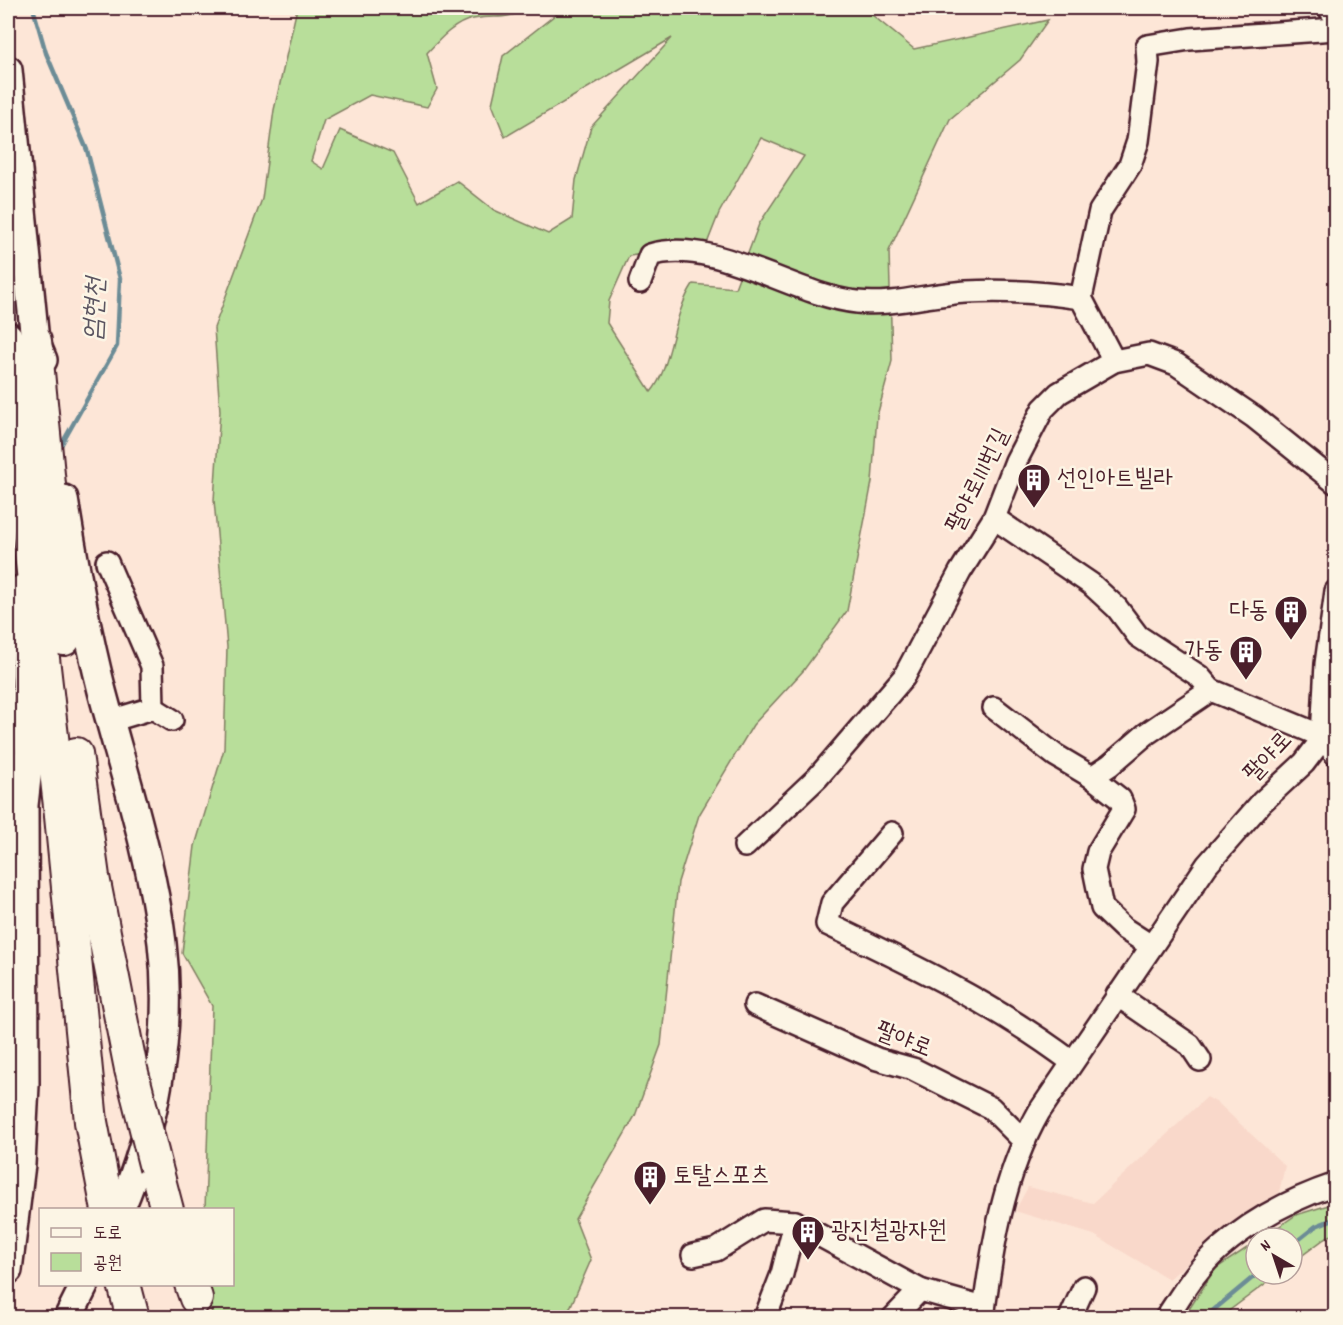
<svg xmlns="http://www.w3.org/2000/svg" width="1343" height="1325" viewBox="0 0 1343 1325" font-family="Dekko,'Poor Story',sans-serif">
	<style>
		.built { fill: #f9d8ca }
		.green { fill: #b8de9a; stroke: #817e62; stroke-width: 1.5; fill-rule: evenodd }
		.lines { fill: none; stroke-linecap: round; stroke-linejoin: round }
		.stream { stroke: #6c8c96; stroke-width: 4.5 }
		.minor-casing { stroke: #4a1f2b; stroke-width: 26 }
		.major-casing { stroke: #4a1f2b; stroke-width: 32 }
		.highway-casing { stroke: #4a1f2b; stroke-width: 36 }
		.minor { stroke: #fcf5e5; stroke-width: 21 }
		.major { stroke: #fcf5e5; stroke-width: 27 }
		.highway { stroke: #fcf5e5; stroke-width: 32 }
		.highway-bridge-casing { stroke: #4a1f2b; stroke-width: 36; stroke-linecap: butt }
		.highway-bridge { stroke: #fcf5e5; stroke-width: 32 }
		.labels { text-anchor: middle; dominant-baseline: central; stroke-width: 5; stroke-linejoin: round; paint-order: stroke }
		.poi-label { font-size: 24px; fill: #4a1f2b; stroke: #fcf5e5; text-anchor: start }
		.street-label { font-size: 24px; fill: #4a1f2b; stroke: #fcf5e5 }
		.water-label { font-size: 26px; font-style: italic; fill: #5b5561; stroke: #fcf5e5 }
	</style>
	<rect width="100%" height="100%" fill="#fde6d7"/>
	<filter id="ink" filterUnits="userSpaceOnUse"><feTurbulence type="fractalNoise" baseFrequency=".0167" numOctaves="2"/><feDisplacementMap in="SourceGraphic" scale="12" xChannelSelector="R" yChannelSelector="G"/><feConvolveMatrix kernelMatrix="1 2 1 2 8 2 1 2 1" color-interpolation-filters="sRGB"/></filter>
	<g filter="url(#ink)">
		<!-- built -->
		<polygon class="built" points="1207,1097 1219,1104 1285,1166 1278,1197 1246,1213 1169,1279 1094,1235 1015,1211 1028,1187 1093,1203"/>
		<!-- green -->
		<g class="green">
			<path d="M 297,8 L 528,8 C 502,22 499,14 473,19 C 455,22 439,40 427,53 L 437,89 L 427,107 L 370,95 L 324,120 L 311,161 L 323,169 L 340,130 L 393,153 L 419,203 L 457,181 L 494,210 L 548,234 L 572,219 L 576,180 L 591,127 L 672,38 L 505,137 L 492,104 L 503,56 L 564,8 L 868,8 L 871,14 L 914,49 L 1048,20 L 1020,60 L 950,119 L 889,251 L 892,361 L 877,416 L 872,482 L 847,611 L 803,671 L 753,725 L 699,815 L 678,882 L 661,1045 L 635,1116 L 575,1219 L 591,1260 L 566,1317 L 214,1317 L 200,1285 L 232,1284 L 232,1210 L 205,1209 L 212,1006 L 182,953 L 195,846 L 224,749 L 227,647 L 214,500 L 220,411 L 214,328 L 262,199 L 274,110 ZM 761,138 L 804,156 L 759,224 L 735,288 L 693,284 C 671,317 673,366 651,392 L 607,323 L 609,301 L 629,256 L 706,246 L 719,213 Z"/>
			<polygon points="1335,1203 1335,1234 1327,1237 1292,1263 1292,1238 1262,1238 1296,1215"/>
			<polygon points="1256,1242 1256,1274 1278,1274 1230,1310 1225,1317 1184,1317 1215,1269"/>
		</g>
		<g class="lines">
			<!-- stream -->
			<g class="stream">
				<polyline points="33,8 46,53 87,150 120,279 117,346 59,449"/>
				<polyline points="8,565 17,544"/>
				<polyline points="1292,1245 1316,1226 1336,1218"/>
				<polyline points="1204,1318 1257,1274"/>
			</g>
			<!-- minor casing -->
			<g class="minor-casing">
				<g id="minor">
					<polyline points="1329,8 1336,18"/>
					<path d="M 640,282 L 650,255 C 715,236 791,295 857,302 C 894,306 930,294 966,292 C 1005,290 1042,292 1081,298"/>
					<polyline points="1114,361 1081,298 1100,211 1130,165 1138,141 1148,62 1147,46 1190,39 1336,29"/>
					<polyline points="994,518 1091,584 1117,608 1138,636 1199,676 1211,690 1322,736"/>
					<polyline points="107,562 152,666 153,708 110,721"/>
					<polyline points="153,708 172,720"/>
					<polyline points="994,708 1055,755 1092,777 1110,765 1146,734 1211,690"/>
					<polyline points="1322,736 1326,664 1336,591"/>
					<polyline points="1322,736 1336,755"/>
					<polyline points="8,760 22,802"/>
					<polyline points="1092,777 1120,799 1124,809 1098,852 1094,869 1102,908 1123,928 1151,946"/>
					<path d="M 892,833 L 832,903 L 827,924 C 913,965 995,1004 1072,1062"/>
					<polyline points="745,846 818,777 904,677 960,572 994,518 1016,461 1043,409 1059,393 1114,361 1149,354 1176,364 1254,417 1336,483"/>
					<polyline points="1117,995 1190,1045 1200,1060"/>
					<polyline points="755,1005 877,1059 913,1069 991,1108 1023,1140"/>
					<polyline points="693,1255 716,1250 764,1220 795,1222 920,1290 984,1308"/>
					<polyline points="765,1318 782,1274 795,1222"/>
					<polyline points="893,1318 920,1290"/>
					<path d="M 983,1318 C 992,1247 1003,1175 1039,1112 L 1207,865 L 1262,802 L 1304,763 L 1336,721"/>
					<polyline points="1070,1318 1084,1287"/>
					<path d="M 1166,1318 C 1182,1294 1197,1268 1219,1249 C 1252,1220 1294,1198 1336,1184"/>
				</g>
			</g>
			<!-- major casing -->
			<g class="major-casing">
				<g id="major">
					<polyline points="8,70 35,341 43,360"/>
					<polyline points="8,336 18,454"/>
					<path d="M 64,499 C 74,563 86,628 102,691 C 124,774 152,858 162,943 C 173,1034 156,1126 120,1210"/>
					<polyline points="8,1270 21,1164 25,1085 24,805 29,759 22,589"/>
					<polyline points="68,1318 85,1284"/>
				</g>
			</g>
			<!-- highway casing -->
			<g class="highway-casing">
				<g id="highway">
					<polyline points="35,341 64,639"/>
					<polyline points="17,433 60,806 91,1122 108,1210"/>
					<polyline points="76,754 93,877 131,1069"/>
					<polyline points="156,1168 167,1210"/>
					<polyline points="124,1284 133,1318"/>
					<polyline points="191,1284 196,1298"/>
				</g>
			</g>
			<!-- minor -->
			<use href="#minor" class="minor"/>
			<!-- major -->
			<use href="#major" class="major"/>
			<!-- highway -->
			<use href="#highway" class="highway"/>
			<!-- highway-bridge casing -->
			<g class="highway-bridge-casing">
				<polyline id="highway-bridge" points="131,1069 156,1168"/>
			</g>
			<!-- highway-bridge -->
			<use href="#highway-bridge" class="highway-bridge"/>
		</g>
	</g>
	<!-- icons -->
	<defs>
		<g id="building-pin" transform="scale(1.725)"><path d="M0 17L-7.5 6A9.5 9.5 0 1 1 7.5 6Z" fill="#4a1f2b" stroke="#fcf5e5"/><path d="M-4-6H4V6H1V3H-1V6H-4ZM-2.5-4.3h1.7v1.8h-1.7ZM.8-4.3h1.7v1.8H.8ZM-2.5-1h1.7V.8h-1.7ZM.8-1h1.7V.8H.8Z" fill="#fff"/></g>
	</defs>
	<g fill-rule="evenodd">
		<use href="#building-pin" x="1034" y="480"/>
		<use href="#building-pin" x="1291" y="612"/>
		<use href="#building-pin" x="1246" y="652"/>
		<use href="#building-pin" x="650" y="1177"/>
		<use href="#building-pin" x="808" y="1232"/>
	</g>
	<g class="labels">
		<!-- poi labels -->
		<g class="poi-label">
			<text x="1057" y="480">선인아트빌라</text>
			<text x="1268" y="612" text-anchor="end">다동</text>
			<text x="1223" y="652" text-anchor="end">가동</text>
			<text x="673" y="1177">토탈스포츠</text>
			<text x="831" y="1232">광진철광자원</text>
		</g>
		<!-- street labels -->
		<g class="street-label">
			<text transform="translate(979 481) rotate(-64)">팔야로111번길</text>
			<text transform="translate(1269 758) rotate(-47)">팔야로</text>
			<text transform="translate(903 1041) rotate(21)">팔야로</text>
		</g>
		<!-- water labels -->
		<g class="water-label">
			<text transform="translate(96 309) rotate(-87)">엄현천</text>
		</g>
	</g>
	<!-- margin -->
	<rect width="1343" height="1325" fill="none" stroke="#fcf5e5" stroke-width="30"/>
	<rect x="15" y="15" width="1313" height="1295" fill="none" stroke="#4a1f2b" stroke-width="2" filter="url(#ink)"/>
	<!-- legend -->
	<rect x="39" y="1208" width="195" height="78" fill="#fcf5e5" stroke="#b59f9b" stroke-width="1.5"/>
	<rect x="51" y="1228" width="30" height="9" fill="#fcf5e5" stroke="#b59f9b" stroke-width="1.5"/>
	<text x="93" y="1238" font-size="18" fill="#4a1f2b">도로</text>
	<rect x="51" y="1253" width="30" height="18" fill="#b8de9a" stroke="#b59f9b" stroke-width="1.5"/>
	<text x="93" y="1268" font-size="18" fill="#4a1f2b">공원</text>
	<!-- north arrow -->
	<g transform="translate(1274 1256) rotate(321)"><circle r="28" fill="#fcf5e5" stroke="#b59f9b" stroke-width="1.5"/>
	<path d="M0-4.5L10 22L0 15L-10 22Z" fill="#4a1f2b"/>
	<text y="-9" font-size="16" font-weight="bold" text-anchor="middle" fill="#4a1f2b">N</text>
	</g>
</svg>
